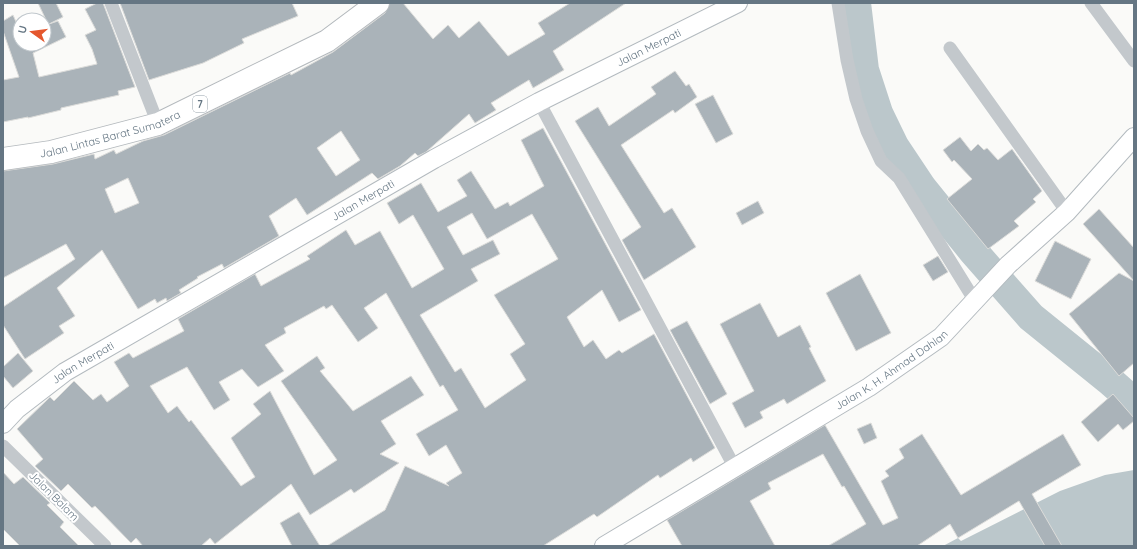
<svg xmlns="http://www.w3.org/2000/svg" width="1137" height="549" viewBox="0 0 1137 549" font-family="Quicksand,sans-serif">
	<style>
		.water { fill: #bbc7cb }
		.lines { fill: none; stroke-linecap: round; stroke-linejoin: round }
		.river { stroke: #bbc7cb; stroke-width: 30 }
		.building { fill: #aab3b9; stroke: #dcdcda; fill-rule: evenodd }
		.secondary-casing { stroke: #b3babf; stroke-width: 20 }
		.highway-casing { stroke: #b4b9bd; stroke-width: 24 }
		.street { stroke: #c3c8cc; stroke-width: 13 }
		.secondary { stroke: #fff; stroke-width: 18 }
		.highway { stroke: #fff; stroke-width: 22 }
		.labels { text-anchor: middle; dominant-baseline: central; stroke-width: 4; stroke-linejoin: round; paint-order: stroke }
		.shield { fill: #fff; stroke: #939fa8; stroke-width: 1 }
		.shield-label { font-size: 10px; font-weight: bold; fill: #657683 }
		.street-label { font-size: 11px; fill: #657683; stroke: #fff }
	</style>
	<rect width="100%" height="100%" fill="#fafaf8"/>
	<!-- water -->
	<polygon class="water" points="1134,470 1134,546 943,546 958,538 961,541 1060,491 1105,475"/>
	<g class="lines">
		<!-- river -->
		<polyline class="river" points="856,3 864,70 878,113 894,146 922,188 973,251 1031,317 1109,380 1134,402"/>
	</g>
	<!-- building -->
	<g class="building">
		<polygon points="38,3 56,3 63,17 49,24 58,21 66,37 33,53 39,77 97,64 92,49 85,35 96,30 85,9 97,3 103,3 135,87 118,91 119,95 61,108 61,110 28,118 28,117 3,122 3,80 19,77 3,31 3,21 13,15 20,31 20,44 44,44 44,26 48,24"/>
		<polygon points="120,3 292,3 298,16 242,39 244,43 203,63 149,80"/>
		<path d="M 390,3 L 403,3 L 433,39 L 448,25 L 459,38 L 479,21 L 508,56 L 545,34 L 538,23 L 570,3 L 626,3 L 553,51 L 564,70 L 533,88 L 529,80 L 491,103 L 496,110 L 475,123 L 469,114 L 426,152 L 418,156 L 415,153 L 400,166 L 378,179 L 372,173 L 307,215 L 296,198 L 269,216 L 279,236 L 224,268 L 222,264 L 197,277 L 198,278 L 179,290 L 181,293 L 167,301 L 166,298 L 157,303 L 155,299 L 138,309 L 102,250 L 57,288 L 75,316 L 59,326 L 64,333 L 25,359 L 3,325 L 3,307 L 75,259 L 66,244 L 3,278 L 3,171 L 53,164 L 94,154 L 95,159 L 114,150 L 116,154 L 143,141 L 164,135 L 290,73 L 291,75 L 333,52 L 385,13 ZM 341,131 L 360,160 L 336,176 L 317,148 ZM 128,178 L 139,203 L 115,213 L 105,189 Z"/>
		<polygon points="675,71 686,86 689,84 697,97 675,113 673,110 621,145 664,213 672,208 696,247 644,280 622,240 641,227 575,121 598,107 609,126 656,94 651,87"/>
		<polygon points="713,95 733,134 716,143 695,104"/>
		<path d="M 543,128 L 641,310 L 619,322 L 602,290 L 567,317 L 584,347 L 593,340 L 606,359 L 619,350 L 622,353 L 654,334 L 715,448 L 693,462 L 691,458 L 660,478 L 658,475 L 597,517 L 594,514 L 543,546 L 327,546 L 385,510 L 405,466 L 449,486 L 446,483 L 462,473 L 446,445 L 429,456 L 416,434 L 458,410 L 443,385 L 440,387 L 386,293 L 364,308 L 378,328 L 358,342 L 332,305 L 326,309 L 324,306 L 284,328 L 286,333 L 265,345 L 284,371 L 258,387 L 242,369 L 219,382 L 230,400 L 214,410 L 187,367 L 150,386 L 168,413 L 177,406 L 189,422 L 191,420 L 241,486 L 255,477 L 231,438 L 261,414 L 253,404 L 270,391 L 314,475 L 337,460 L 281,381 L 317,356 L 325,368 L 320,371 L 353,411 L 411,376 L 424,395 L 381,421 L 396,444 L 380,454 L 399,463 L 354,493 L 351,489 L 310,515 L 291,484 L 215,544 L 210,538 L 201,546 L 143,546 L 136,538 L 131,543 L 95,506 L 92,508 L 68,484 L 61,491 L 35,466 L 43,459 L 17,429 L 50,397 L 54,401 L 74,381 L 93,400 L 101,394 L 107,402 L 129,386 L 114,362 L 129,353 L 133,358 L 184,331 L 178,319 L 255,274 L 261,286 L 310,259 L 307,256 L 346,230 L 355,245 L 380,231 L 412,288 L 444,269 L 413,215 L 399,224 L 387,203 L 421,183 L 438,212 L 467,196 L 457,180 L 471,171 L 495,209 L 508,202 L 510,206 L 544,186 L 521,140 ZM 472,213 L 487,239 L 532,214 L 558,259 L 494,295 L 525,344 L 510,354 L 526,380 L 485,408 L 461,368 L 455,372 L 420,315 L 478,281 L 471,269 L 500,254 L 493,240 L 463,255 L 447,227 Z"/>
		<polygon points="960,137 971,151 978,144 984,150 987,148 998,160 1012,149 1042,191 1033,199 1036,202 1014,221 1019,226 988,249 947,199 972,179 954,160 952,162 943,150"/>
		<polygon points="758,201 764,213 742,225 736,213"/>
		<polygon points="1099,209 1134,248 1134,281 1083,224"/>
		<polygon points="1055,241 1091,259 1071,299 1035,281"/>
		<polygon points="938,256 948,272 933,281 923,265"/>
		<polygon points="1119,273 1134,281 1134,363 1119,376 1069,314"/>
		<polygon points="860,274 891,333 856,351 826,293"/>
		<polygon points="760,303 778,337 800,325 811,347 809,348 826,381 787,404 784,399 760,412 763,418 745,428 732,403 754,391 720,324"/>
		<polygon points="687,321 727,394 710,404 670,330"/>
		<polygon points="18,353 33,371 13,388 3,376 3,367"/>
		<polygon points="1113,394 1134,418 1134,421 1123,430 1118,424 1098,442 1081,422"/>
		<polygon points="871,423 877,438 864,444 857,429"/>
		<polygon points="825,425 883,525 898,518 881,481 889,476 885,471 904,458 899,449 922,434 961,495 1063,434 1081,465 1032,494 1062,546 1045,546 1019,501 958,538 950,524 917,546 828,546 866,524 844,486 842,487 823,454 768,483 771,489 750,501 775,546 682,546 667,520"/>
		<polygon points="3,472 14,484 23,477 50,503 47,505 64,522 60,527 79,546 20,546 3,529"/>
		<polygon points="299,512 320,546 292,546 280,523"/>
	</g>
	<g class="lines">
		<!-- secondary casing -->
		<g class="secondary-casing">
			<g id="secondary">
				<path id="s1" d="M 3,424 L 17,409 L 65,372 L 434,159 L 539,102 L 738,3"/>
				<path id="s2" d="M 604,546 L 869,387 L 941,337 L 1008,265 L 1067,212 L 1134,137"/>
			</g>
		</g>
		<!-- highway casing -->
		<g class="highway-casing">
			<g id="highway">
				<path id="s3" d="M 3,159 L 51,152 L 158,124 L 327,41 L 378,3"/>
			</g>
		</g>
		<!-- street -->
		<g class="street">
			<polyline points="111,3 158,124"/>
			<polyline points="838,3 847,60 856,99 867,131 881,161 899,178 975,301"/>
			<polyline points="1091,3 1134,61"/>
			<polyline points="950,48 1067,212"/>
			<polyline points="539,102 735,468"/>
			<polyline points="3,446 105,546"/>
		</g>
		<!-- secondary -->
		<use href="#secondary" class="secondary"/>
		<!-- highway -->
		<use href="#highway" class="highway"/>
	</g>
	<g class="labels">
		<!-- shield labels -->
		<rect class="shield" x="193" y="96" width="14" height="16" rx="3"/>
		<g class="shield-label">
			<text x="200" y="104">7</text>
		</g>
		<!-- street labels -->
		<g class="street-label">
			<text stroke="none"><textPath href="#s1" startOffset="749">Jalan Merpati</textPath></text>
			<text stroke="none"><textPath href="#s3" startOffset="110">Jalan Lintas Barat Sumatera</textPath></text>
			<text stroke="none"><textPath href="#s1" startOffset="425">Jalan Merpati</textPath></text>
			<text stroke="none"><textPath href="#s1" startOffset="101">Jalan Merpati</textPath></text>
			<text stroke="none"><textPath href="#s2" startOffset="337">Jalan K. H. Ahmad Dahlan</textPath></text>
			<text transform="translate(54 496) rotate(45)">Jalan Balam</text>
		</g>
	</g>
	<!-- border -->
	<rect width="1137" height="549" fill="none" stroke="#657683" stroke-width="8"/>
	<!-- north arrow -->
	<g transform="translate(32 32) rotate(284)"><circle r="19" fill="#ffffff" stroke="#c1c8cd"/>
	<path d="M0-3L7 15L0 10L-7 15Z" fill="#e4572e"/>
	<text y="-6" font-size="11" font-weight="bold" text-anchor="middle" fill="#657683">U</text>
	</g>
</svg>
